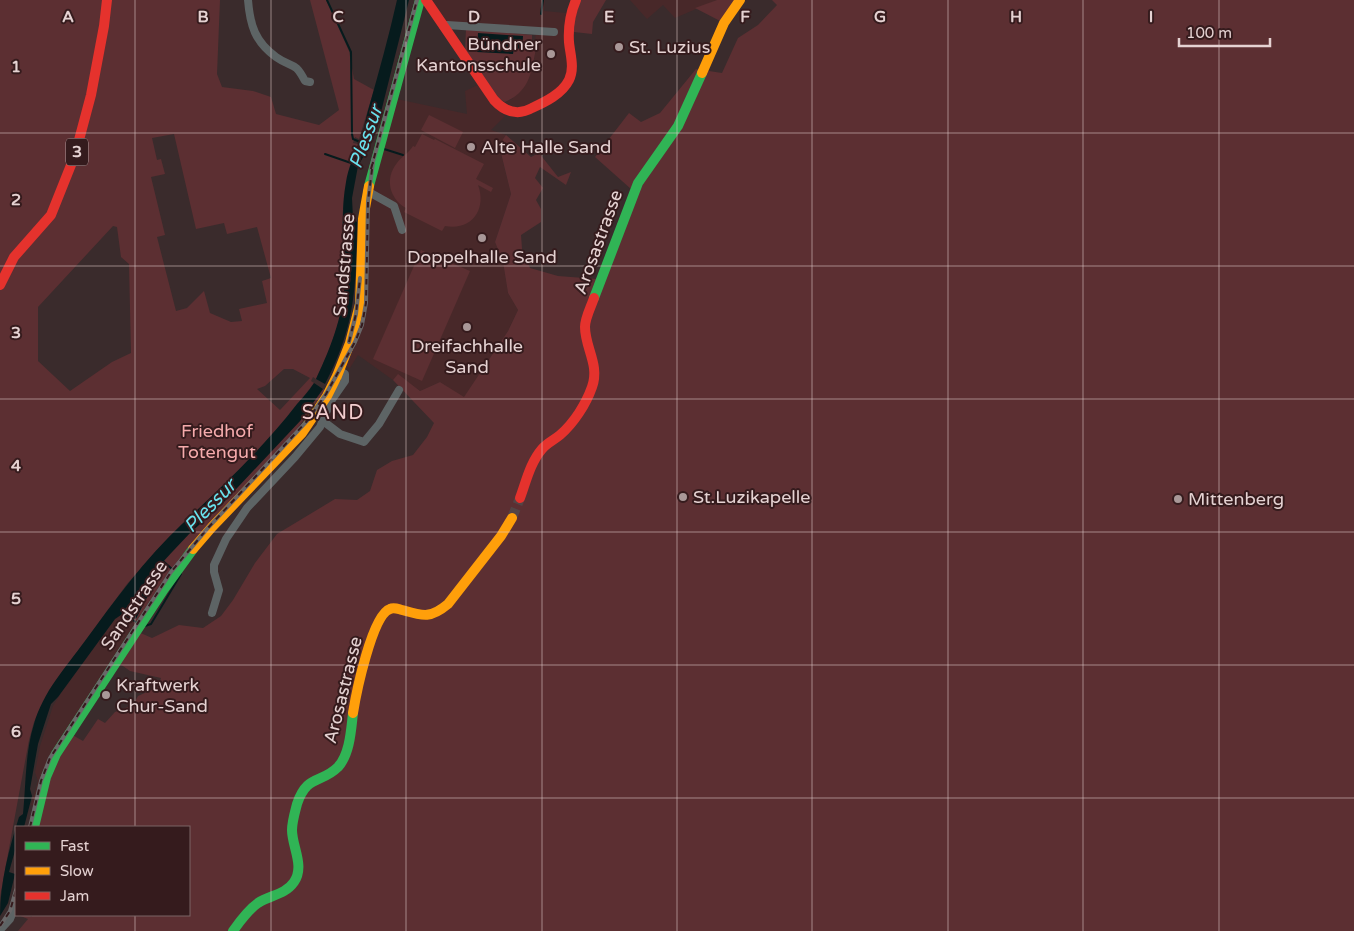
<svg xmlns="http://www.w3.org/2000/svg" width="1354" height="931" viewBox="0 0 1354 931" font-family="'Varela Round',sans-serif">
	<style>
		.built { fill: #482829 }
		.green { fill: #5c2f32; fill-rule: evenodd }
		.water { fill: #061b1d }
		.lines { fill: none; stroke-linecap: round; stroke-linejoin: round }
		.stream { stroke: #061b1d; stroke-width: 2 }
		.canal { stroke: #061b1d; stroke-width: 6 }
		.secondary-tunnel { stroke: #544445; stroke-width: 10; stroke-dasharray: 10 5; stroke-linecap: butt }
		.street { stroke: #5d6465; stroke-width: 8 }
		.fast { stroke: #30b455; stroke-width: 10 }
		.slow { stroke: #ff9f0a; stroke-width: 10 }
		.jam { stroke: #e5322d; stroke-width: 10 }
		.rail-casing { stroke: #696768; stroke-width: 4 }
		.rail { stroke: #351b1d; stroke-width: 2; stroke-dasharray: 5.5; stroke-linecap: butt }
		.grid { fill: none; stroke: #e5d2d2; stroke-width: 1; stroke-opacity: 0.55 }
		.poi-dot { fill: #a99898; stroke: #351b1d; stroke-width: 2 }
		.labels { text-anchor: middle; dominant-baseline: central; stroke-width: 4; stroke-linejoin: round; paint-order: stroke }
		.shield { fill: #351b1d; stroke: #b09b9c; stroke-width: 1 }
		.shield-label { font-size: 16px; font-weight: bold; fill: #e5d2d2 }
		.poi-label { font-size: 18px; fill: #e5d2d2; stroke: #351b1d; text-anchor: start }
		.street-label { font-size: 18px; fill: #e5d2d2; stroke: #351b1d }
		.park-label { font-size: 18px; fill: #f5abac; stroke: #351b1d }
		.water-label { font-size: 19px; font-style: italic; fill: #69e2ee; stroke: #351b1d }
		.quarter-label { font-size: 20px; letter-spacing: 1px; fill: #f2cdce; stroke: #351b1d }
		.grid-label { font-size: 16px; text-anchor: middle; font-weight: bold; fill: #e5d2d2; stroke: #351b1d; stroke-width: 4; stroke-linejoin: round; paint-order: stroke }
	</style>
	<rect width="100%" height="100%" fill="#3a2b2c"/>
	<!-- built -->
	<g class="built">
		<polygon points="433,0 545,0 544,11 566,13 569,61 566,79 559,88 531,104 523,107 514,107 505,102 512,99 532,69 536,49 535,30 444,23"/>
		<polygon points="630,0 717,0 675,18 663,5 647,19"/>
		<polygon points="480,84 498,110 505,116 491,130 506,135 499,146 511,194 495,242 503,262 508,293 518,310 508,331 464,398 440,382 420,391 398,375 393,380 358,355 350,368 345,366 353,343 367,203 392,98 467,114 465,91"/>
		<polygon points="295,432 299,436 212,527 88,704 34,827 28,827 33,806 31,805 38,781 35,772 40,746 53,706 61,693 115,619 122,613 136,621 170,571 191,545"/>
	</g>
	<!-- green -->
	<g class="green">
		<path d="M 0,0 L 220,0 L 217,74 L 222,87 L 253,91 L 271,97 L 276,114 L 319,125 L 339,110 L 310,0 L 326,0 L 349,51 L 354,79 L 374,90 L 359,139 L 355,137 L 353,143 L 358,144 C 348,171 343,197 342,226 C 342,246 346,265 345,284 C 343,318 331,349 316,379 L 313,377 L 311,381 L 314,383 L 288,417 L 256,452 L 219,491 L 169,537 L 127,584 L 49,690 L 34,722 L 29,740 L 0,897 ZM 174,134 L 196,229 L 224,223 L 227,234 L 257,227 L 271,278 L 262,281 L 267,303 L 239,309 L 242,321 L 231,322 L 210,313 L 204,291 L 187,308 L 176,311 L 157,237 L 165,235 L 151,177 L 165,174 L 161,159 L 157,160 L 152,138 ZM 113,226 L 117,227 L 121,257 L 129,264 L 131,353 L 112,362 L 70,391 L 38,361 L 38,307 ZM 284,369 L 293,369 L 310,378 L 280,410 L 257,389 L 265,386 Z"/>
		<polygon points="580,0 606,0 593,22 592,34 574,32 574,22"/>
		<polygon points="717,0 740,0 724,23 695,8"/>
		<polygon points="772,0 1354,0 1354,931 18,931 28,919 18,915 30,915 31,917 33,915 189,915 189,827 34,827 42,790 69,733 83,741 98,719 105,723 115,712 133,705 138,696 158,687 161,678 130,671 116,661 136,631 152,638 179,625 203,628 221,616 233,600 255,563 277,534 335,499 357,500 370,491 377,470 392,461 413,455 427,437 434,423 393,380 398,374 420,391 440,382 464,397 508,331 518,310 508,293 503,262 495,242 511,194 499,145 506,135 531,157 539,153 558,177 571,172 566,185 540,167 535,178 543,188 536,200 541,209 541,222 521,235 523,262 529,265 530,268 558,276 597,279 631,189 595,157 629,113 641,122 660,113 696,69 722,73 738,38 758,25 777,5"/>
		<path d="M 466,28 L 532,35 L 532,47 L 536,49 C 531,73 530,91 505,102 L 497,98 L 465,52 Z"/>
		<polygon points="429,115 463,132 455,148 421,130"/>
		<path d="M 422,134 L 434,140 L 435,139 L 484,164 L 476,179 L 493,188 L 491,192 L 478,185 C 487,209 472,231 445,226 L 442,231 L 404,212 L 406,208 C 390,199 384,179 397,163 C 402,156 408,154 413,146 L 415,147 Z"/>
		<polygon points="421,250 470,271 422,381 373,359"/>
		<polygon points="323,389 325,390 295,432 191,545 170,571 136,622 122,613 149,577 189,534 222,504 300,421"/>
	</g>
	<!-- water -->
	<g class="water">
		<path d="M 397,0 L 409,0 L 377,128 L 372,142 L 358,166 L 352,198 L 353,219 L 357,222 C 356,286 356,325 325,384 L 316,379 C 332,345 345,311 345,273 C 345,242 340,214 346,182 C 348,169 354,155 359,143 C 363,135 366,117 369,107 C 379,71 389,36 397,0 Z"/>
		<polygon points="478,33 523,36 522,49 514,48 513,54 477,52"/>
		<path d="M 314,383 L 323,389 L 300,421 L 222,504 L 189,534 L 171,553 L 149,577 L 121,615 L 115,619 L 58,697 L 51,704 L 38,744 L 30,789 L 32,796 L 24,827 L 16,827 L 16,847 L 9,872 L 15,874 L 8,903 L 0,916 C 0,882 9,849 19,817 L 23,814 C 26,784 25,753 34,724 C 43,692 66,667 85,641 C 115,600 145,559 182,524 C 223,486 263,448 297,404 C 303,397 309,391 314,383 Z"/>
	</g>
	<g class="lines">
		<!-- stream -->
		<g class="stream">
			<polyline points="327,0 351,52 352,134 353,139 360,142"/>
			<polyline points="541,14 543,0"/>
			<polyline points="384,149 403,155"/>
			<polyline points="325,154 351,163"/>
			<polyline points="163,561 172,569"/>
			<polyline points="122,613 136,622"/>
			<polyline points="145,626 151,624 181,574"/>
		</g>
		<!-- canal -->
		<polyline class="canal" points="134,616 149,587 153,566"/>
		<!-- secondary-tunnel -->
		<polyline class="secondary-tunnel" points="512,518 520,498"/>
		<!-- street -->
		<g class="street">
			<path d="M 248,0 C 250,25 255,42 276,57 C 293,69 294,60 305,81 L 310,82"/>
			<polyline points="443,26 447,25 554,32"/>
			<polyline points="367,191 394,206 402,230"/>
			<polyline points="323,421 340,434 364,442 379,424 399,390"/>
			<polyline points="212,613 219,590 214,572 214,565 226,539 247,508 295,457 320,427 331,401 345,381 345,374 340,371"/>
			<polyline points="0,930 10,919 16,904"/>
		</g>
		<!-- fast -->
		<g class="fast">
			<polyline points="369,186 420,0"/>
			<polyline points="594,298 638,183 678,126 702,73"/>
			<polyline points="34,827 46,777 56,754 164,589 193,549"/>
			<path d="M 233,931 C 240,921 248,910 258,903 C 270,895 285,895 294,882 C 305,866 292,847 292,830 C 292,822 295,812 297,804 C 307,774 321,784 338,767 C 350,754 351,730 353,713"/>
		</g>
		<!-- slow -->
		<g class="slow">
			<polyline points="702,73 724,23 740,0"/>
			<polyline points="193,549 212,527 302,433 327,396 337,376 350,343 360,304 363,219 369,186"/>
			<path d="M 353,713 C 356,694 372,615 390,609 C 394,607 398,609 402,610 C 423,616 430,619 448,604 L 501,536 L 512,518"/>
		</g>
		<!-- jam -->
		<g class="jam">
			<path d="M 426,0 L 494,100 C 505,112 518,116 532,108 C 545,102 562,94 569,80 C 575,68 570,54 569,42 C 568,27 570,14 576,0"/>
			<polyline points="0,285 14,257 51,215 75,155 91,95 104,26 107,0"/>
			<path d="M 520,498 C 526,482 530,463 542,449 C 547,443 554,440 560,435 C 574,423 586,404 592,387 C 600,365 585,348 585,327 C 585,318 591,307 594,298"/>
		</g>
		<!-- rail casing -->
		<g class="rail-casing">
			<g id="rail">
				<polyline points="371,169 417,0"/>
				<polyline points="349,342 356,314 360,278"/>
				<polyline points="30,827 41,781 50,758 171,572 207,529 307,421 326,394 355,342 362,325 366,303 368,201 373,162"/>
				<polyline points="0,926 10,911 16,890"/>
			</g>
		</g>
		<!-- rail -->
		<use href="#rail" class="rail"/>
	</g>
	<!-- grid -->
	<path class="grid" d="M 135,0 L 135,827M 271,0 L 271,931M 406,0 L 406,931M 542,0 L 542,931M 677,0 L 677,931M 812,0 L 812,931M 948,0 L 948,931M 1083,0 L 1083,931M 1219,0 L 1219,931M 0,133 L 1354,133M 0,266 L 1354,266M 0,399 L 1354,399M 0,532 L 1354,532M 0,665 L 1354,665M 0,798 L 1354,798M 135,915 L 135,931"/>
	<!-- markers -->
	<g class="poi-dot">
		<circle cx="619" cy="47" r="5"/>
		<circle cx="551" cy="54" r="5"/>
		<circle cx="471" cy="147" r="5"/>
		<circle cx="482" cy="238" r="5"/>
		<circle cx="467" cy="327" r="5"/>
		<circle cx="683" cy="497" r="5"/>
		<circle cx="1178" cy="499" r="5"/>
		<circle cx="106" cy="695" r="5"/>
	</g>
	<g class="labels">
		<!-- shield labels -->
		<rect class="shield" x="66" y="138.5" width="22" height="27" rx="4"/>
		<g class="shield-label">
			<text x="77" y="152">3</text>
		</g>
		<!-- poi labels -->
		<g class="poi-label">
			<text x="541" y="44" text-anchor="end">Bündner<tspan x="541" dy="21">Kantonsschule</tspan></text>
			<text x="629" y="47">St. Luzius</text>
			<text x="481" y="147">Alte Halle Sand</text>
			<text x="482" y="257" text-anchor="middle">Doppelhalle Sand</text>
			<text x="467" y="346" text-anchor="middle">Dreifachhalle<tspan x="467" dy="21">Sand</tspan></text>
			<text x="693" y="497">St.Luzikapelle</text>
			<text x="1188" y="499">Mittenberg</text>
			<text x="116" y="685">Kraftwerk<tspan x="116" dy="21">Chur-Sand</tspan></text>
		</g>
		<!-- street labels -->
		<g class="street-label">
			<text transform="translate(598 242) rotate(-70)">Arosastrasse</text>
			<text transform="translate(344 265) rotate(-85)">Sandstrasse</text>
			<text transform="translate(134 605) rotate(-56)">Sandstrasse</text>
			<text transform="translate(343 690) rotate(-76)">Arosastrasse</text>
		</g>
		<!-- park labels -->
		<g class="park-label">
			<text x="217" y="431">Friedhof<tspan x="217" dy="21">Totengut</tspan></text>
		</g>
		<!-- water labels -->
		<g class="water-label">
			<text transform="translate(366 137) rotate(-70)">Plessur</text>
			<text transform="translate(210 506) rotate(-46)">Plessur</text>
		</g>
		<!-- quarter labels -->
		<g class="quarter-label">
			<text x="333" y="413">SAND</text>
		</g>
	</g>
	<g class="grid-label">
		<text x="68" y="22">A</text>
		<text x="203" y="22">B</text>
		<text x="338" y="22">C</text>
		<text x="474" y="22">D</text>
		<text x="609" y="22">E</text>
		<text x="745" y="22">F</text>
		<text x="880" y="22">G</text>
		<text x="1016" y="22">H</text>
		<text x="1151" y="22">I</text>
		<text x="16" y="72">1</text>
		<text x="16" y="205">2</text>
		<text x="16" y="338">3</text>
		<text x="16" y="471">4</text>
		<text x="16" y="604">5</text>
		<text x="16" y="737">6</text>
	</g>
	<!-- legend -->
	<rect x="15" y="826" width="175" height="90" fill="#351b1d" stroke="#7b6465"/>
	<rect x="25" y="842" width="25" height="8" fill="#30b455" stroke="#7b6465"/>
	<text x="60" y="851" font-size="15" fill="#e5d2d2">Fast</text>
	<rect x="25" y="867" width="25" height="8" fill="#ff9f0a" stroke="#7b6465"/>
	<text x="60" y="876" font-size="15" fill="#e5d2d2">Slow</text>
	<rect x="25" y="892" width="25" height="8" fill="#e5322d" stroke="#7b6465"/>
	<text x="60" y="901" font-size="15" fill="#e5d2d2">Jam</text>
	<!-- scale -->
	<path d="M1179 38v8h91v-8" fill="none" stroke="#e5d2d2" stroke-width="2.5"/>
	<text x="1186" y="38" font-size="15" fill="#e5d2d2" stroke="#351b1d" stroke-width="4" paint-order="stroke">100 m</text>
</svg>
